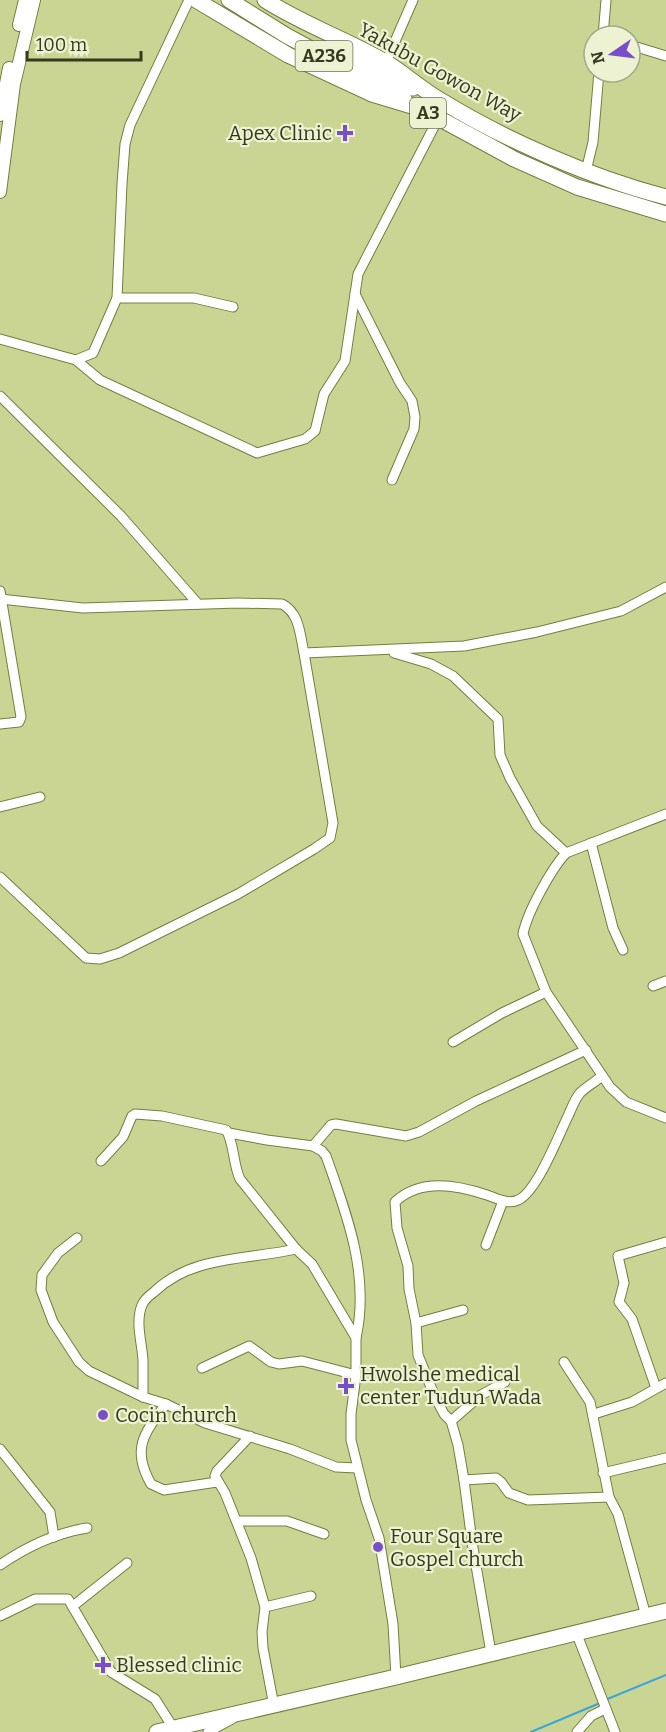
<svg xmlns="http://www.w3.org/2000/svg" width="666" height="1732" viewBox="0 0 666 1732" font-family="Bitter,serif">
	<style>
		.lines { fill: none; stroke-linecap: round; stroke-linejoin: round }
		.stream { stroke: #3ba4db; stroke-width: 2 }
		.minor-casing { stroke: #757e3f; stroke-width: 11 }
		.tertiary-casing { stroke: #757e3f; stroke-width: 14 }
		.primary-casing { stroke: #757e3f; stroke-width: 17 }
		.trunk-casing { stroke: #757e3f; stroke-width: 17 }
		.minor { stroke: #fff; stroke-width: 9 }
		.tertiary { stroke: #fff; stroke-width: 12 }
		.primary { stroke: #fff; stroke-width: 15 }
		.trunk { stroke: #fff; stroke-width: 15 }
		.poi-dot { fill: #784fc8; stroke: #edf3d2; stroke-width: 2 }
		.labels { text-anchor: middle; dominant-baseline: central; stroke-width: 4.5; stroke-linejoin: round; paint-order: stroke }
		.shield { fill: #edf3d2; stroke: #6c7154; stroke-width: 1.5 }
		.shield-label { font-size: 18px; font-weight: bold; fill: #35391e }
		.street-label { font-size: 20px; fill: #35391e; stroke: #edf3d2 }
		.poi-label { font-size: 20px; fill: #35391e; stroke: #edf3d2; text-anchor: start }
	</style>
	<rect width="100%" height="100%" fill="#cbd593"/>
	<g class="lines">
		<!-- stream -->
		<g class="stream">
			<polyline points="605,1700 666,1675"/>
			<polyline points="531,1732 600,1703"/>
		</g>
		<!-- minor casing -->
		<g class="minor-casing">
			<g id="minor">
				<polyline points="603,36 606,0"/>
				<polyline points="630,45 666,56"/>
				<polyline points="386,62 413,0"/>
				<polyline points="586,171 593,142 599,72"/>
				<polyline points="355,294 400,383 412,401 415,417 414,429 392,480"/>
				<polyline points="117,298 194,298 233,307"/>
				<polyline points="0,339 76,360 93,353 117,298 122,184 125,144 130,125 189,0"/>
				<polyline points="76,360 100,380 257,453 305,439 315,431 324,394 345,361 358,274 438,119"/>
				<polyline points="0,396 121,516 198,604"/>
				<polyline points="0,591 21,717 19,722 0,724"/>
				<path d="M 0,599 L 83,608 L 238,603 L 282,604 C 300,613 300,636 304,653 L 333,823 L 330,838 L 314,849 L 238,894 L 119,953 L 100,959 L 86,958 L 0,877"/>
				<polyline points="304,653 464,646 537,632 621,611 666,587"/>
				<polyline points="394,653 431,664 453,676 498,719 500,755 510,778 537,826 566,853"/>
				<polyline points="0,807 40,797"/>
				<path d="M 666,814 L 566,853 C 551,869 527,913 523,934 L 546,992 L 610,1087 L 626,1102 L 666,1118"/>
				<polyline points="591,843 613,928 623,950"/>
				<polyline points="653,986 666,981"/>
				<polyline points="453,1042 502,1013 546,992"/>
				<path d="M 229,1133 L 267,1140 L 313,1146 L 322,1151 L 326,1156 C 347,1215 370,1275 356,1338"/>
				<polyline points="313,1146 331,1125 336,1124 406,1136 419,1132 476,1101 586,1050"/>
				<path d="M 101,1161 L 123,1137 L 132,1116 L 135,1114 L 162,1116 L 226,1130 C 234,1141 233,1165 240,1179 L 296,1249 L 312,1264 L 356,1338 L 356,1375 L 351,1414 L 351,1440 L 366,1500 L 379,1538 L 393,1624 L 396,1677"/>
				<polyline points="77,1238 58,1253 42,1275 41,1290 53,1322 79,1362 89,1371 143,1397 166,1404 205,1423 290,1449 336,1467 357,1468"/>
				<polyline points="486,1245 503,1201"/>
				<polyline points="416,1323 463,1310"/>
				<polyline points="564,1362 590,1402 609,1497 618,1514 646,1616"/>
				<polyline points="202,1368 249,1346 271,1362 279,1364 302,1361 356,1375"/>
				<polyline points="656,1388 632,1319 619,1302 624,1283 618,1256 666,1242"/>
				<path d="M 143,1397 C 143,1385 143,1372 143,1360 C 142,1343 135,1322 142,1305 C 144,1300 150,1295 154,1292 C 192,1255 248,1260 296,1249"/>
				<path d="M 166,1404 C 144,1433 131,1449 151,1484 L 164,1490 L 217,1482"/>
				<polyline points="594,1414 632,1402 666,1383"/>
				<polyline points="451,1421 481,1395 505,1382"/>
				<polyline points="250,1436 217,1471 215,1476 225,1493 251,1558 265,1607 262,1632 263,1648 274,1706"/>
				<polyline points="0,1449 50,1512 54,1537"/>
				<polyline points="603,1473 666,1458"/>
				<polyline points="464,1480 496,1478 501,1482 509,1493 528,1500 609,1497"/>
				<polyline points="237,1521 287,1521 324,1534"/>
				<path d="M 0,1565 C 26,1547 56,1533 87,1528"/>
				<polyline points="73,1606 127,1563"/>
				<polyline points="265,1607 311,1596"/>
				<polyline points="0,1616 35,1599 68,1599 111,1672 155,1699 174,1729"/>
				<polyline points="576,1632 615,1732"/>
				<path d="M 491,1653 L 472,1542 L 464,1480 L 458,1445 L 451,1421 L 444,1414 L 435,1397 L 418,1355 L 416,1323 L 409,1289 L 408,1266 L 397,1228 L 395,1202 C 420,1178 457,1185 487,1195 C 496,1198 508,1205 518,1200 C 537,1192 559,1134 569,1114 C 572,1107 575,1099 580,1093 C 586,1087 595,1082 602,1076"/>
				<polyline points="208,1732 232,1719"/>
				<polyline points="577,1732 591,1716 605,1709"/>
			</g>
		</g>
		<!-- tertiary casing -->
		<g class="tertiary-casing">
			<g id="tertiary">
				<polyline points="19,25 25,0"/>
				<polyline points="0,115 9,68"/>
				<polyline points="0,192 14,84 34,0"/>
			</g>
		</g>
		<!-- primary casing -->
		<g class="primary-casing">
			<polyline id="primary" points="157,1732 396,1677 666,1611"/>
		</g>
		<!-- trunk casing -->
		<g class="trunk-casing">
			<g id="trunk">
				<polyline points="196,0 288,55 372,94 422,109 514,159 577,187 666,214"/>
				<polyline points="229,0 287,36 404,99"/>
				<path d="M 265,0 C 304,25 348,40 387,63 C 405,74 421,89 440,100 C 505,140 592,178 666,197"/>
				<polyline points="333,47 394,80 413,88"/>
			</g>
		</g>
		<!-- minor -->
		<use href="#minor" class="minor"/>
		<!-- tertiary -->
		<use href="#tertiary" class="tertiary"/>
		<!-- primary -->
		<use href="#primary" class="primary"/>
		<!-- trunk -->
		<use href="#trunk" class="trunk"/>
	</g>
	<!-- markers -->
	<g class="poi-dot">
		<path d="M342 124h6v6h6v6h-6v6h-6v-6h-6v-6h6z"/>
		<path d="M343 1377h6v6h6v6h-6v6h-6v-6h-6v-6h6z"/>
		<circle cx="103" cy="1415" r="6"/>
		<circle cx="378" cy="1547" r="6"/>
		<path d="M100 1656h6v6h6v6h-6v6h-6v-6h-6v-6h6z"/>
	</g>
	<g class="labels">
		<!-- shield labels -->
		<g class="shield">
			<rect x="295.5" y="41" width="57" height="30" rx="4.5"/>
			<rect x="410" y="98" width="36" height="30" rx="4.5"/>
		</g>
		<g class="shield-label">
			<text x="324" y="56">A236</text>
			<text x="428" y="113">A3</text>
		</g>
		<!-- street labels -->
		<g class="street-label">
			<text transform="translate(440 72) rotate(29)">Yakubu Gowon Way</text>
		</g>
		<!-- poi labels -->
		<g class="poi-label">
			<text x="332" y="133" text-anchor="end">Apex Clinic</text>
			<text x="360" y="1374">Hwolshe medical<tspan x="360" dy="23">center Tudun Wada</tspan></text>
			<text x="115" y="1415">Cocin church</text>
			<text x="390" y="1536">Four Square<tspan x="390" dy="23">Gospel church</tspan></text>
			<text x="116" y="1665">Blessed clinic</text>
		</g>
	</g>
	<!-- north arrow -->
	<g transform="translate(612 54) rotate(256)"><circle r="28" fill="#edf3d2" stroke="#a3a98a" stroke-width="1.5"/>
	<path d="M0-4.5L10 22L0 15L-10 22Z" fill="#784fc8"/>
	<text y="-9" font-size="16" font-weight="bold" text-anchor="middle" fill="#35391e">N</text>
	</g>
	<!-- scale -->
	<path d="M27 51v9h114v-9" fill="none" stroke="#35391e" stroke-width="3"/>
	<text x="36" y="51" font-size="18" fill="#35391e" stroke="#edf3d2" stroke-width="4.5" paint-order="stroke">100 m</text>
</svg>
